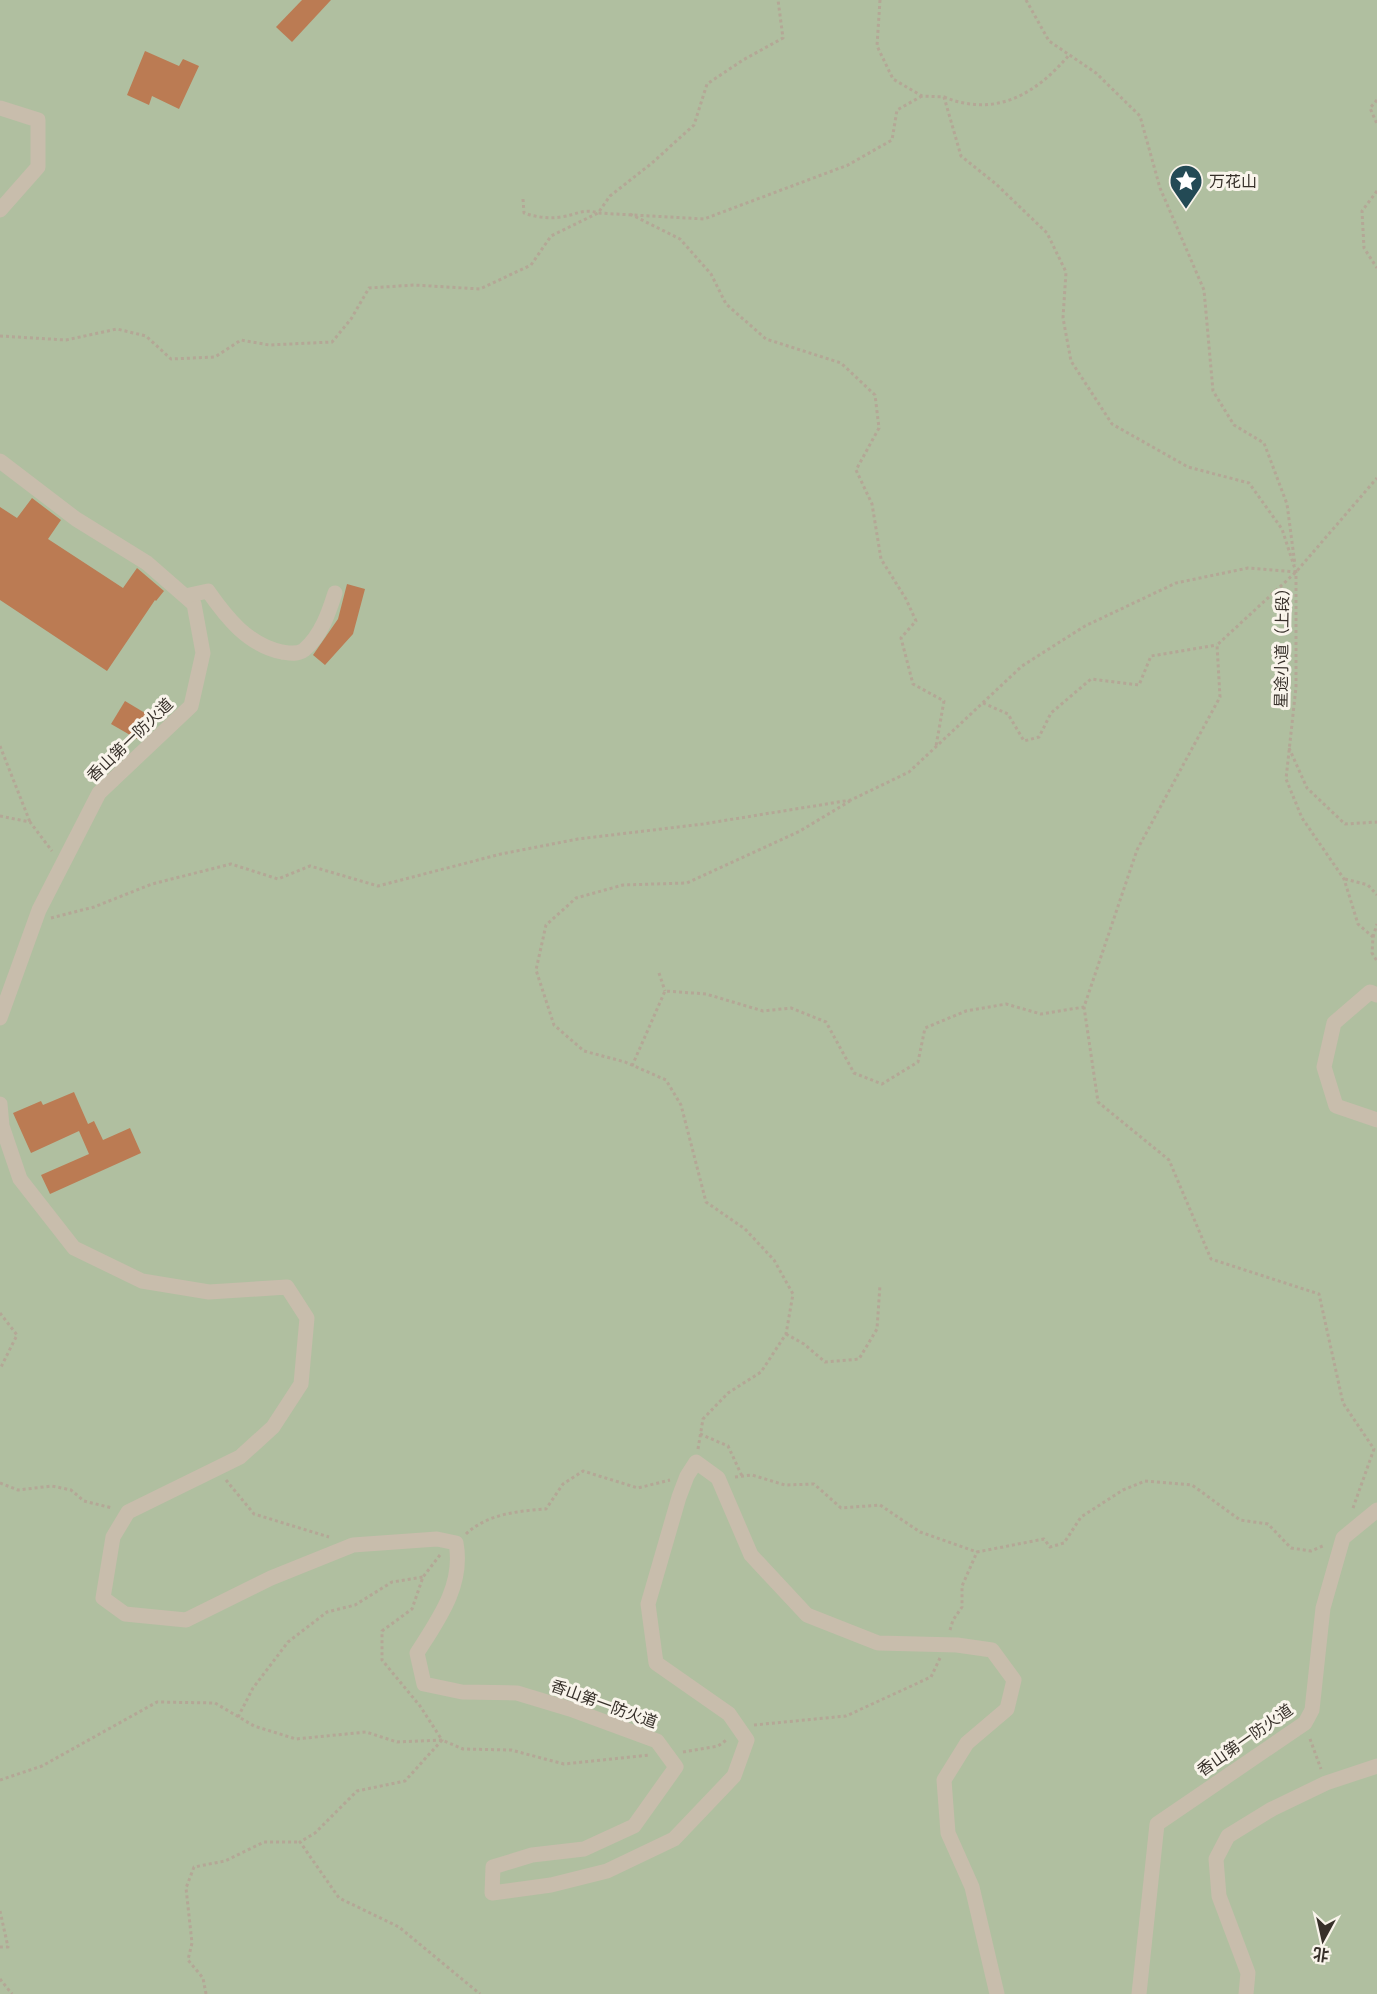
<svg xmlns="http://www.w3.org/2000/svg" width="1377" height="1994" viewBox="0 0 1377 1994" font-family="Raleway,'Noto Sans SC',sans-serif">
	<style>
		.green { fill: #b0bfa0 }
		.building { fill: #bb7b53 }
		.lines { fill: none; stroke-linecap: round; stroke-linejoin: round }
		.path { stroke: #b4a796; stroke-width: 3; stroke-dasharray: 3 3; stroke-linecap: butt }
		.minor { stroke: #c8bdac; stroke-width: 15 }
		.labels { text-anchor: middle; dominant-baseline: central; stroke-width: 6; stroke-linejoin: round; paint-order: stroke }
		.poi-label { font-size: 16px; fill: #37302a; stroke: #f9f4eb; text-anchor: start }
		.street-label { font-size: 16px; fill: #37302a; stroke: #f9f4eb }
	</style>
	<rect width="100%" height="100%" fill="#f1ebdf"/>
	<!-- green -->
	<rect class="green" x="0" y="0" width="1377" height="1994"/>
	<!-- building -->
	<g class="building">
		<polygon points="302,0 331,0 292,42 276,27"/>
		<polygon points="145,51 179,66 183,59 199,66 179,109 152,96 149,105 127,95"/>
		<polygon points="32,498 61,520 48,539 123,588 137,568 164,591 156,601 155,600 107,671 0,600 0,507 17,518"/>
		<polygon points="347,584 365,589 353,634 325,665 313,655 338,619"/>
		<polygon points="125,701 150,716 137,739 111,724"/>
		<polygon points="74,1092 88,1124 94,1121 103,1140 130,1128 141,1153 50,1194 41,1175 89,1154 79,1131 31,1153 13,1113 41,1101 43,1105"/>
	</g>
	<g class="lines">
		<!-- path -->
		<g class="path">
			<polyline points="880,0 877,46 893,79 922,96 944,97 961,156 996,184 1047,233 1066,272 1063,318 1071,361 1112,424 1188,467 1249,483 1282,529 1296,572 1296,687 1286,779 1302,818 1344,879 1358,924 1373,937 1372,953 1377,961"/>
			<polyline points="1026,0 1049,41 1096,73 1140,116 1160,188 1204,290 1213,391 1234,425 1264,443 1287,504 1295,565"/>
			<path d="M 944,97 C 996,118 1036,94 1069,55"/>
			<polyline points="1377,100 1370,108 1377,124"/>
			<polyline points="1377,191 1362,211 1364,248 1377,268"/>
			<path d="M 523,199 L 524,213 C 536,217 548,219 561,217 C 576,215 584,208 598,213 L 704,219 L 848,165 L 892,140 L 897,110 L 922,96"/>
			<polyline points="630,214 680,239 711,274 726,304 766,339 841,363 875,395 879,428 856,470 872,504 881,559 906,599 916,621 901,638 913,684 944,701 936,746"/>
			<polyline points="0,336 66,340 117,329 146,336 171,359 215,357 241,340 269,345 332,342 351,319 369,288 414,285 480,289 531,265 551,236 598,213 610,196 652,163 694,125 707,84 743,60 783,38 778,0"/>
			<polyline points="983,703 1008,714 1024,741 1039,737 1051,713 1091,679 1139,685 1151,656 1217,645"/>
			<polyline points="0,746 30,822"/>
			<polyline points="1289,748 1307,788 1345,824 1377,822"/>
			<polyline points="0,816 30,822 52,851"/>
			<polyline points="1345,879 1368,885 1377,895"/>
			<polyline points="51,918 94,907 152,884 231,864 278,879 310,866 378,886 501,854 578,839 703,824 851,800 909,772 1022,666 1085,626 1176,583 1248,568 1296,572"/>
			<polyline points="1373,937 1377,924"/>
			<polyline points="659,973 665,991"/>
			<polyline points="632,1066 665,991 706,994 763,1011 791,1008 826,1022 854,1073 882,1084 918,1062 925,1028 966,1011 1006,1004 1041,1014 1084,1007"/>
			<polyline points="0,1313 17,1335 0,1369"/>
			<polyline points="786,1334 804,1344 825,1362 859,1359 877,1329 880,1285"/>
			<polyline points="700,1434 728,1446 742,1476"/>
			<polyline points="698,1449 703,1419 728,1393 761,1372 786,1334 793,1294 774,1260 745,1229 706,1202 681,1105 666,1080 625,1062 584,1051 554,1025 536,970 546,925 576,898 623,885 687,883 800,831 850,801"/>
			<polyline points="735,1477 752,1475 785,1485 814,1484 841,1508 880,1505 920,1532 977,1552"/>
			<polyline points="226,1480 254,1514 329,1537"/>
			<polyline points="0,1483 18,1490 52,1486 71,1490 84,1501 112,1508"/>
			<polyline points="1353,1508 1374,1449 1343,1403 1319,1294 1211,1259 1169,1160 1098,1102 1084,1007 1137,850 1220,697 1217,645 1296,572 1377,478"/>
			<path d="M 466,1534 C 487,1514 518,1511 546,1509 L 563,1484 L 583,1471 L 638,1488 L 670,1480"/>
			<polyline points="440,1555 423,1577 412,1609 382,1631 382,1660 420,1706 442,1740 405,1781 357,1791 315,1833 300,1842 339,1898 399,1927 480,1994"/>
			<polyline points="950,1630 953,1620 962,1607 962,1586 977,1552 1044,1539 1050,1547 1064,1543 1081,1517 1123,1490 1145,1481 1192,1485 1240,1520 1268,1524 1291,1548 1311,1551 1325,1545"/>
			<polyline points="238,1717 253,1688 288,1642 327,1612 355,1605 392,1582 423,1577"/>
			<polyline points="754,1725 846,1716 931,1677 940,1658"/>
			<polyline points="1310,1739 1321,1769"/>
			<polyline points="683,1752 718,1746 728,1739"/>
			<polyline points="0,1780 42,1766 157,1702 215,1703 254,1726 296,1739 366,1732 397,1742 442,1740 463,1749 511,1750 564,1764 650,1755"/>
			<polyline points="0,1911 8,1947 0,1947"/>
			<polyline points="0,1979 12,1994"/>
			<polyline points="206,1994 203,1978 188,1960 192,1943 186,1888 194,1867 225,1861 264,1842 300,1842"/>
		</g>
		<!-- minor -->
		<g class="minor">
			<polyline points="0,108 38,120 38,167 0,210"/>
			<polyline points="0,461 76,519 147,563 194,604 203,653 191,706 99,793 39,910 0,1018"/>
			<path d="M 185,596 L 208,591 C 226,617 248,645 282,652 C 289,653 297,655 304,650 C 321,636 329,612 335,593"/>
			<polyline points="1377,995 1370,992 1334,1023 1324,1067 1336,1106 1377,1120"/>
			<path d="M 0,1104 L 2,1126 L 20,1179 L 74,1248 L 142,1281 L 209,1292 L 287,1287 L 307,1318 L 301,1384 L 273,1427 L 240,1457 L 128,1512 L 113,1537 L 103,1598 L 125,1614 L 186,1620 L 271,1578 L 353,1545 L 437,1539 L 456,1543 C 464,1585 438,1620 417,1653 L 424,1684 L 462,1692 L 517,1693 L 570,1709 L 657,1741 L 676,1767 L 634,1826 L 584,1849 L 532,1855 L 493,1867 L 492,1893 L 551,1885 L 607,1871 L 674,1839 L 734,1776 L 747,1740 L 729,1714 L 656,1663 L 648,1604 L 679,1497 L 687,1476 L 696,1462 L 718,1478 L 751,1555 L 807,1615 L 878,1643 L 957,1645 L 992,1650 L 1014,1680 L 1007,1709 L 967,1743 L 944,1780 L 948,1833 L 972,1887 L 997,1994"/>
			<polyline points="1139,1994 1157,1824 1305,1723 1312,1710 1323,1608 1343,1538 1377,1510"/>
			<polyline points="1246,1994 1248,1973 1219,1896 1216,1859 1228,1836 1272,1809 1326,1783 1377,1766"/>
		</g>
	</g>
	<!-- icons -->
	<defs>
		<g id="sight-pin" transform="scale(1.725)"><path d="M0 17L-7.5 6A9.5 9.5 0 1 1 7.5 6Z" fill="#234a55" stroke="#f9f4eb"/><path d="M0-6L1.8-2.2L6-1.7L2.9 1.2L3.7 5.4L0 3.3L-3.7 5.4L-2.9 1.2L-6-1.7L-1.8-2.2Z" fill="#fff"/></g>
	</defs>
	<g fill-rule="evenodd">
		<use href="#sight-pin" x="1186" y="181"/>
	</g>
	<g class="labels">
		<!-- poi labels -->
		<g class="poi-label">
			<text x="1209" y="181">万花山</text>
		</g>
		<!-- street labels -->
		<g class="street-label">
			<text transform="translate(1282 644) rotate(-89)">星途小道（上段）</text>
			<text transform="translate(130 740) rotate(-44)">香山第一防火道</text>
			<text transform="translate(604 1704) rotate(20)">香山第一防火道</text>
			<text transform="translate(1245 1740) rotate(-35)">香山第一防火道</text>
		</g>
	</g>
	<!-- north arrow -->
	<g transform="translate(1323 1940) rotate(188)" stroke="#f9f4eb" stroke-width="4.5" paint-order="stroke">
	<path d="M0-4.5L10 22L0 15L-10 22Z" fill="#37302a"/>
	<text y="-9" font-size="16" font-weight="bold" text-anchor="middle" fill="#37302a">北</text>
	</g>
</svg>
